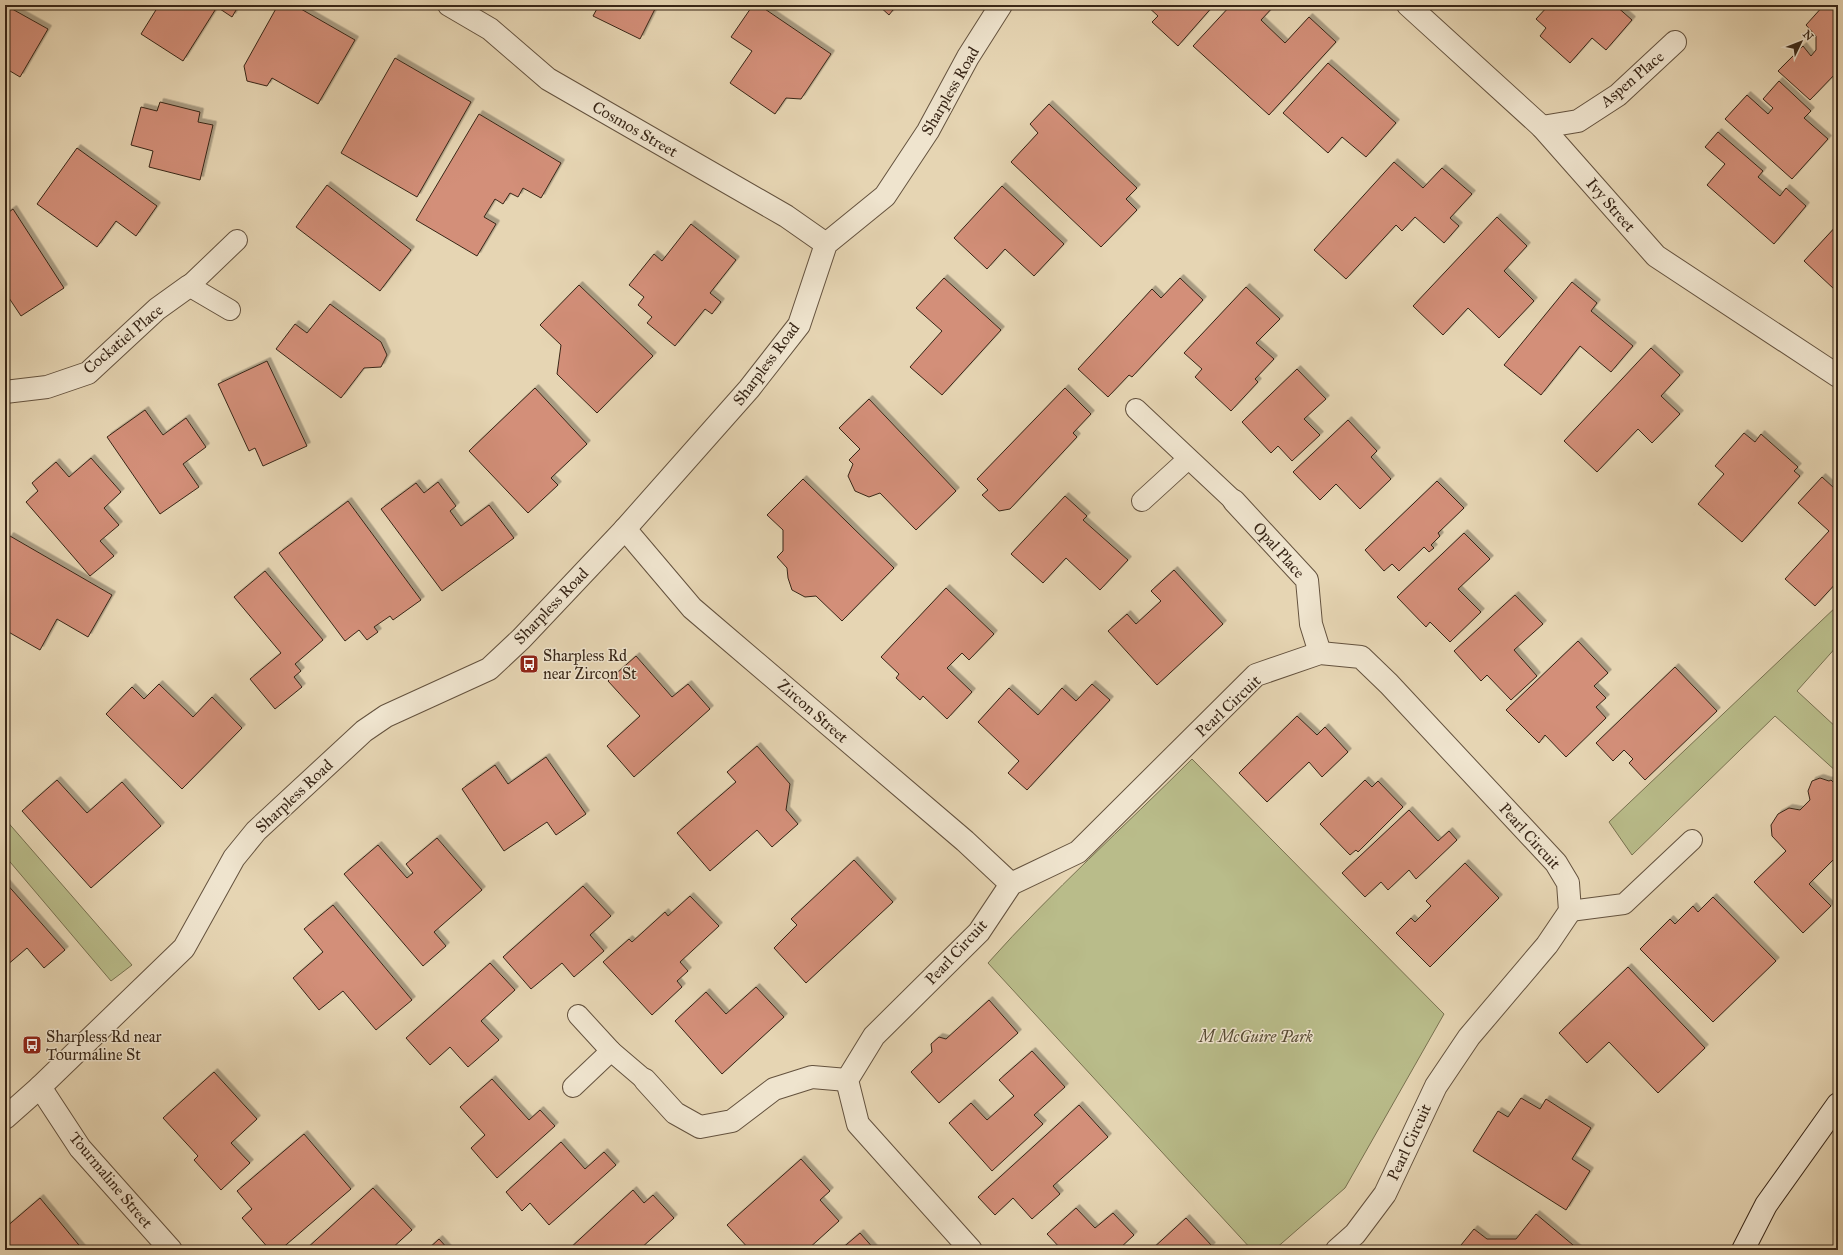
<svg xmlns="http://www.w3.org/2000/svg" width="1843" height="1255" viewBox="0 0 1843 1255" font-family="'IM FELL Great Primer',serif">
	<style>
		.green { fill: #b9bc8a; stroke: #787150 }
		.building { fill: #d38f79; stroke: #382617; filter: url(#shadow) }
		.lines { fill: none; stroke-linecap: round; stroke-linejoin: round }
		.lane-casing { stroke: #64523e; stroke-width: 22 }
		.street-casing { stroke: #64523e; stroke-width: 24 }
		.secondary-casing { stroke: #382617; stroke-width: 24 }
		.lane { stroke: #efe4ce; stroke-width: 20 }
		.street { stroke: #efe4ce; stroke-width: 22 }
		.secondary { stroke: #efe4ce; stroke-width: 22 }
		.labels { text-anchor: middle; dominant-baseline: central; stroke-width: 3; stroke-linejoin: round; paint-order: stroke }
		.street-label { font-size: 16px; fill: #382617; stroke: #efe4ce }
		.poi-label { font-size: 16px; fill: #382617; stroke: #efe4ce; text-anchor: start }
		.park-label { font-size: 16px; font-style: italic; fill: #584c34; stroke: #efe4ce }
	</style>
	<defs>
		<filter id="shadow"><feDropShadow dx="3.5" dy="-3.5" stdDeviation="0" flood-color="#0004"/></filter>
	</defs>
	<rect width="100%" height="100%" fill="#e6d5b3"/>
	<filter id="stains"><feTurbulence type="fractalNoise" baseFrequency=".005" numOctaves="4"/><feColorMatrix values="0 0 0 0 .2 0 0 0 0 .09 0 0 0 0 .02 0 0 0 .5 -.17"/></filter>
	<radialGradient id="worn" r=".72"><stop offset=".6" stop-color="#630" stop-opacity="0"/><stop offset="1" stop-color="#630" stop-opacity=".3"/></radialGradient>
	<!-- green -->
	<g class="green">
		<polygon points="1838,605 1838,645 1797,691 1838,729 1838,773 1775,716 1632,855 1609,822"/>
		<path d="M 1192,759 L 1444,1014 L 1345,1188 L 1274,1250 L 1252,1250 L 988,963 C 1052,891 1124,827 1192,759 Z"/>
		<polygon points="5,819 132,965 111,981 5,856"/>
	</g>
	<!-- building -->
	<g class="building">
		<polygon points="5,5 48,29 20,77 5,68"/>
		<polygon points="159,5 239,5 232,17 217,7 183,61 141,34"/>
		<polygon points="278,5 294,5 355,40 318,104 272,78 267,86 247,81 244,66"/>
		<polygon points="599,5 657,5 640,39 593,16"/>
		<polygon points="753,5 759,5 831,54 801,99 786,98 775,114 730,83 752,51 731,37"/>
		<polygon points="878,5 897,5 889,15"/>
		<polygon points="1146,5 1214,5 1178,46 1152,22 1158,16"/>
		<polygon points="1231,5 1275,5 1261,20 1285,43 1309,17 1336,42 1269,115 1193,46"/>
		<polygon points="1549,5 1615,5 1632,20 1606,50 1592,38 1570,63 1540,36 1546,28 1536,19"/>
		<polygon points="1824,5 1838,5 1838,71 1810,100 1778,71 1803,46 1811,56 1816,50 1816,36 1806,25"/>
		<polygon points="395,58 471,102 417,197 341,153"/>
		<polygon points="1328,63 1396,123 1366,157 1342,137 1328,153 1283,113"/>
		<polygon points="1779,81 1811,111 1804,118 1828,139 1792,179 1725,119 1747,95 1768,114 1773,108 1763,99"/>
		<polygon points="160,102 200,112 198,122 213,125 200,180 149,167 153,151 131,145 141,107 157,111"/>
		<polygon points="1049,104 1137,188 1126,199 1137,210 1101,247 1011,162 1038,133 1030,124"/>
		<polygon points="479,114 561,163 541,198 523,188 518,197 510,193 503,204 495,199 484,217 496,224 477,256 416,220"/>
		<polygon points="1718,132 1763,171 1758,177 1780,196 1786,188 1806,206 1774,244 1707,185 1725,164 1705,147"/>
		<polygon points="77,148 157,206 136,236 116,221 97,247 37,204"/>
		<polygon points="1394,162 1423,188 1442,168 1472,194 1450,218 1459,226 1444,243 1415,217 1402,231 1396,225 1346,279 1314,250"/>
		<polygon points="327,185 411,250 380,291 296,227"/>
		<polygon points="1002,186 1064,244 1034,276 1005,249 987,269 954,238"/>
		<polygon points="13,209 64,288 21,316 5,292 5,215"/>
		<polygon points="1497,217 1527,246 1504,271 1534,301 1499,338 1468,308 1443,335 1413,306"/>
		<polygon points="691,224 736,260 710,293 721,302 712,314 705,309 675,346 647,323 652,317 638,305 644,297 629,285 654,254 662,261"/>
		<polygon points="1838,224 1838,285 1834,289 1804,261"/>
		<polygon points="944,278 1001,330 942,395 910,367 942,331 916,308"/>
		<polygon points="1180,278 1203,300 1132,377 1129,375 1108,397 1078,369 1152,289 1161,298"/>
		<polygon points="1572,282 1597,303 1591,311 1633,346 1611,372 1580,346 1541,395 1504,365"/>
		<polygon points="579,285 653,356 597,413 557,374 561,345 540,325"/>
		<polygon points="1246,287 1280,319 1256,343 1274,359 1255,379 1258,382 1231,411 1195,377 1202,369 1184,353"/>
		<polygon points="330,304 381,342 387,355 381,367 364,368 341,398 276,349 295,324 307,333"/>
		<polygon points="1651,348 1680,375 1661,396 1680,414 1652,443 1638,429 1597,472 1564,441"/>
		<polygon points="267,361 307,446 263,466 255,448 249,451 218,384"/>
		<polygon points="1297,369 1326,399 1304,419 1320,435 1292,461 1278,446 1271,453 1242,422"/>
		<polygon points="535,388 587,444 551,478 558,485 528,513 469,451"/>
		<polygon points="1065,388 1091,414 1073,433 1077,437 1010,509 999,511 982,495 988,490 977,479"/>
		<polygon points="869,399 956,491 916,530 880,493 869,497 855,491 848,476 853,464 849,460 860,449 839,428"/>
		<polygon points="145,410 163,435 186,418 206,447 183,464 199,487 160,514 107,437"/>
		<polygon points="1348,420 1377,451 1371,457 1391,479 1360,509 1336,484 1320,500 1293,472"/>
		<polygon points="1744,433 1755,442 1761,434 1798,467 1794,471 1800,476 1742,542 1698,504 1724,474 1715,466"/>
		<polygon points="91,458 121,492 104,508 119,525 100,541 114,556 90,576 26,502 38,491 32,483 56,462 69,477"/>
		<polygon points="1822,477 1834,488 1838,483 1838,581 1815,606 1785,579 1829,531 1798,503"/>
		<polygon points="803,479 894,568 842,621 816,596 805,597 792,590 788,578 787,568 777,557 783,551 783,530 767,515"/>
		<polygon points="1437,481 1464,508 1438,533 1440,536 1431,545 1434,548 1429,552 1424,547 1399,571 1392,564 1384,571 1365,550"/>
		<polygon points="438,482 456,506 450,511 461,526 489,505 514,538 442,591 381,509 416,483 424,493"/>
		<polygon points="1065,496 1087,516 1083,520 1128,560 1100,590 1066,558 1043,583 1011,554"/>
		<polygon points="348,501 421,600 393,620 390,616 374,627 378,632 367,640 359,630 345,641 279,553"/>
		<polygon points="1464,533 1490,559 1458,589 1481,612 1450,642 1430,622 1426,627 1397,597"/>
		<polygon points="10,536 112,595 88,637 57,619 40,650 5,630 5,544"/>
		<polygon points="1174,570 1223,624 1157,685 1108,631 1127,614 1136,624 1161,601 1151,591"/>
		<polygon points="265,571 323,640 295,664 301,671 294,677 302,687 275,709 250,679 281,653 234,597"/>
		<polygon points="946,588 994,634 969,660 962,653 947,668 972,692 947,719 923,696 920,700 896,678 899,674 881,657"/>
		<polygon points="1515,595 1543,624 1514,650 1537,676 1511,700 1487,675 1481,681 1454,651"/>
		<polygon points="1578,641 1608,673 1594,686 1606,698 1596,707 1606,718 1566,757 1545,735 1539,743 1506,710"/>
		<polygon points="636,656 672,697 688,684 710,709 634,777 607,746 640,716 608,681"/>
		<polygon points="1675,667 1717,711 1645,780 1629,763 1633,759 1624,750 1613,761 1596,743"/>
		<polygon points="159,684 193,717 212,697 242,728 182,789 106,714 132,687 144,699"/>
		<polygon points="1092,684 1110,700 1027,790 1008,773 1019,761 978,722 1009,688 1038,715 1062,688 1076,701"/>
		<polygon points="1297,716 1317,735 1325,727 1348,752 1322,777 1309,762 1267,802 1239,773"/>
		<polygon points="757,746 790,784 786,810 798,824 772,847 757,830 710,871 677,833 736,782 727,772"/>
		<polygon points="546,757 586,814 556,835 547,822 504,851 462,789 495,765 508,784"/>
		<polygon points="1820,778 1829,781 1831,780 1838,787 1838,855 1809,884 1831,906 1803,933 1754,882 1786,851 1772,836 1771,825 1778,814 1789,808 1800,810 1810,800 1808,791 1812,781"/>
		<polygon points="57,780 87,813 122,782 161,826 91,888 22,811"/>
		<polygon points="1365,780 1372,787 1378,781 1403,807 1358,852 1356,850 1350,855 1320,824"/>
		<polygon points="1409,810 1438,841 1449,831 1457,840 1416,879 1409,870 1388,890 1381,882 1365,897 1342,873"/>
		<polygon points="437,838 482,890 434,932 446,946 423,966 344,874 378,845 407,878 413,873 406,864"/>
		<polygon points="854,860 893,902 806,983 774,948 797,925 791,919"/>
		<polygon points="1465,863 1499,898 1430,967 1396,933 1411,918 1415,922 1431,906 1426,901"/>
		<polygon points="5,882 65,950 44,968 27,948 6,966 5,964"/>
		<polygon points="583,886 611,916 590,935 604,951 574,977 562,963 531,989 503,957"/>
		<polygon points="690,896 719,926 680,962 688,971 677,981 682,987 652,1015 603,962 629,939 632,942 665,912 668,916"/>
		<polygon points="1713,897 1776,961 1713,1022 1640,949 1670,919 1675,924 1693,906 1698,912"/>
		<polygon points="333,905 412,1000 376,1030 343,991 319,1010 293,978 323,952 304,929"/>
		<polygon points="490,963 515,990 481,1021 499,1040 468,1067 450,1047 430,1065 406,1038"/>
		<polygon points="1628,967 1705,1048 1658,1093 1609,1042 1587,1063 1559,1033"/>
		<polygon points="756,987 784,1017 722,1074 675,1021 706,992 726,1014"/>
		<polygon points="989,1000 1018,1033 939,1103 911,1072 932,1052 931,1044 939,1037 946,1039"/>
		<polygon points="1032,1051 1065,1087 1034,1115 1043,1124 992,1171 949,1123 971,1103 987,1120 1014,1096 999,1080"/>
		<polygon points="214,1072 257,1119 231,1143 250,1163 221,1190 194,1160 198,1156 163,1118"/>
		<polygon points="492,1079 529,1120 540,1110 555,1126 497,1178 471,1148 485,1135 460,1107"/>
		<polygon points="1521,1098 1540,1109 1546,1099 1591,1128 1572,1159 1590,1171 1566,1210 1473,1151 1498,1111 1508,1117"/>
		<polygon points="1079,1105 1108,1137 1053,1186 1060,1194 1032,1219 1013,1198 995,1215 978,1197"/>
		<polygon points="304,1134 351,1189 280,1250 270,1250 242,1218 252,1209 237,1191"/>
		<polygon points="561,1142 585,1169 604,1152 616,1165 549,1225 530,1203 522,1211 506,1192"/>
		<polygon points="801,1159 830,1191 820,1200 839,1221 807,1250 750,1250 727,1225"/>
		<polygon points="373,1188 412,1230 390,1250 305,1250"/>
		<polygon points="633,1190 644,1203 653,1195 674,1218 639,1250 568,1250"/>
		<polygon points="40,1198 83,1250 5,1250 5,1228"/>
		<polygon points="1076,1208 1095,1228 1113,1213 1134,1235 1118,1250 1062,1250 1047,1234"/>
		<polygon points="1536,1214 1579,1250 1457,1250 1474,1229 1487,1239 1516,1239"/>
		<polygon points="1186,1218 1212,1246 1208,1250 1151,1250"/>
		<polygon points="860,1233 875,1250 840,1250"/>
		<polygon points="439,1239 449,1250 427,1250"/>
	</g>
	<g class="lines">
		<!-- lane casing -->
		<g class="lane-casing">
			<g id="lane">
				<polyline points="230,310 189,286 237,240"/>
				<polyline points="1136,409 1234,501"/>
				<polyline points="1142,501 1188,459"/>
				<polyline points="1570,911 1624,904 1692,840"/>
				<polyline points="578,1015 611,1051 645,1080"/>
				<polyline points="573,1087 611,1051"/>
			</g>
		</g>
		<!-- street casing -->
		<g class="street-casing">
			<g id="street">
				<polyline points="449,5 490,29 548,79 786,216 826,244"/>
				<polyline points="1408,5 1542,127 1656,256 1838,376"/>
				<polyline points="1542,127 1578,121 1618,95 1675,42"/>
				<polyline points="5,392 47,387 88,373 157,309 189,286"/>
				<polyline points="1234,501 1307,580 1311,624 1320,653"/>
				<polyline points="625,529 692,608 965,841 1011,884"/>
				<polyline points="645,1080 675,1113 700,1127 732,1121 774,1089 812,1077 847,1080"/>
				<polyline points="40,1087 80,1148 171,1250"/>
				<polyline points="5,1118 40,1087 184,948 234,858 256,831 364,731 386,716 489,669 521,639 625,529 749,389 799,325 826,244 885,196 928,131 968,57 1001,5"/>
				<polyline points="971,1250 858,1124 847,1080 874,1036 979,932 1011,884 1078,852 1256,675 1320,653 1361,657 1389,684 1556,863 1568,883 1570,911 1547,945 1469,1037 1436,1086 1385,1194 1355,1234 1337,1250"/>
			</g>
		</g>
		<!-- secondary casing -->
		<g class="secondary-casing">
			<polyline id="secondary" points="1743,1250 1766,1205 1838,1104"/>
		</g>
		<!-- lane -->
		<use href="#lane" class="lane"/>
		<!-- street -->
		<use href="#street" class="street"/>
		<!-- secondary -->
		<use href="#secondary" class="secondary"/>
	</g>
	<!-- icons -->
	<defs>
		<g id="bus-square" transform="scale(1)"><rect x="-9" y="-9" width="18" height="18" rx="4" fill="#8f2418" stroke="#efe4ce"/><path d="M-5-6H5V4H4V6H2V4H-2V6H-4V4H-5ZM-3.5-4V0h7V-4ZM-3.5 1.2v1.5H-2V1.2ZM2 1.2v1.5H3.5V1.2Z" fill="#fff"/></g>
	</defs>
	<g fill-rule="evenodd">
		<use href="#bus-square" x="529" y="664"/>
		<use href="#bus-square" x="32" y="1045"/>
	</g>
	<g class="labels">
		<!-- street labels -->
		<g class="street-label">
			<text transform="translate(1632 79) rotate(-40)">Aspen Place</text>
			<text transform="translate(950 91) rotate(-60)">Sharpless Road</text>
			<text transform="translate(635 129) rotate(30)">Cosmos Street</text>
			<text transform="translate(1611 205) rotate(49)">Ivy Street</text>
			<text transform="translate(123 339) rotate(-40)">Cockatiel Place</text>
			<text transform="translate(766 364) rotate(-53)">Sharpless Road</text>
			<text transform="translate(1279 550) rotate(48)">Opal Place</text>
			<text transform="translate(551 606) rotate(-46)">Sharpless Road</text>
			<text transform="translate(1228 706) rotate(-43)">Pearl Circuit</text>
			<text transform="translate(813 711) rotate(41)">Zircon Street</text>
			<text transform="translate(294 796) rotate(-43)">Sharpless Road</text>
			<text transform="translate(1530 836) rotate(48)">Pearl Circuit</text>
			<text transform="translate(956 952) rotate(-47)">Pearl Circuit</text>
			<text transform="translate(1409 1142) rotate(-65)">Pearl Circuit</text>
			<text transform="translate(111 1180) rotate(50)">Tourmaline Street</text>
		</g>
		<!-- poi labels -->
		<g class="poi-label">
			<text x="543" y="655">Sharpless Rd<tspan x="543" dy="18">near Zircon St</tspan></text>
			<text x="46" y="1036">Sharpless Rd near<tspan x="46" dy="18">Tourmaline St</tspan></text>
		</g>
		<!-- park labels -->
		<g class="park-label">
			<text x="1256" y="1036">M McGuire Park</text>
		</g>
	</g>
	<!-- margin -->
	<rect width="1843" height="1255" fill="none" stroke="#e6d5b3" stroke-width="20"/>
	<rect x="6" y="6" width="1831" height="1243" fill="none" stroke="#382617" stroke-width="2"/>
	<rect x="10" y="10" width="1823" height="1235" fill="none" stroke="#382617"/>
	<!-- north arrow -->
	<g transform="translate(1801 42) rotate(47)" stroke="#efe4ce" stroke-width="3" paint-order="stroke">
	<path d="M0-3L7 15L0 10L-7 15Z" fill="#382617"/>
	<text y="-6" font-size="11" font-weight="bold" text-anchor="middle" fill="#382617">N</text>
	</g>
	<rect width="100%" height="100%" filter="url(#stains)"/>
	<rect width="100%" height="100%" fill="url(#worn)"/>
</svg>
